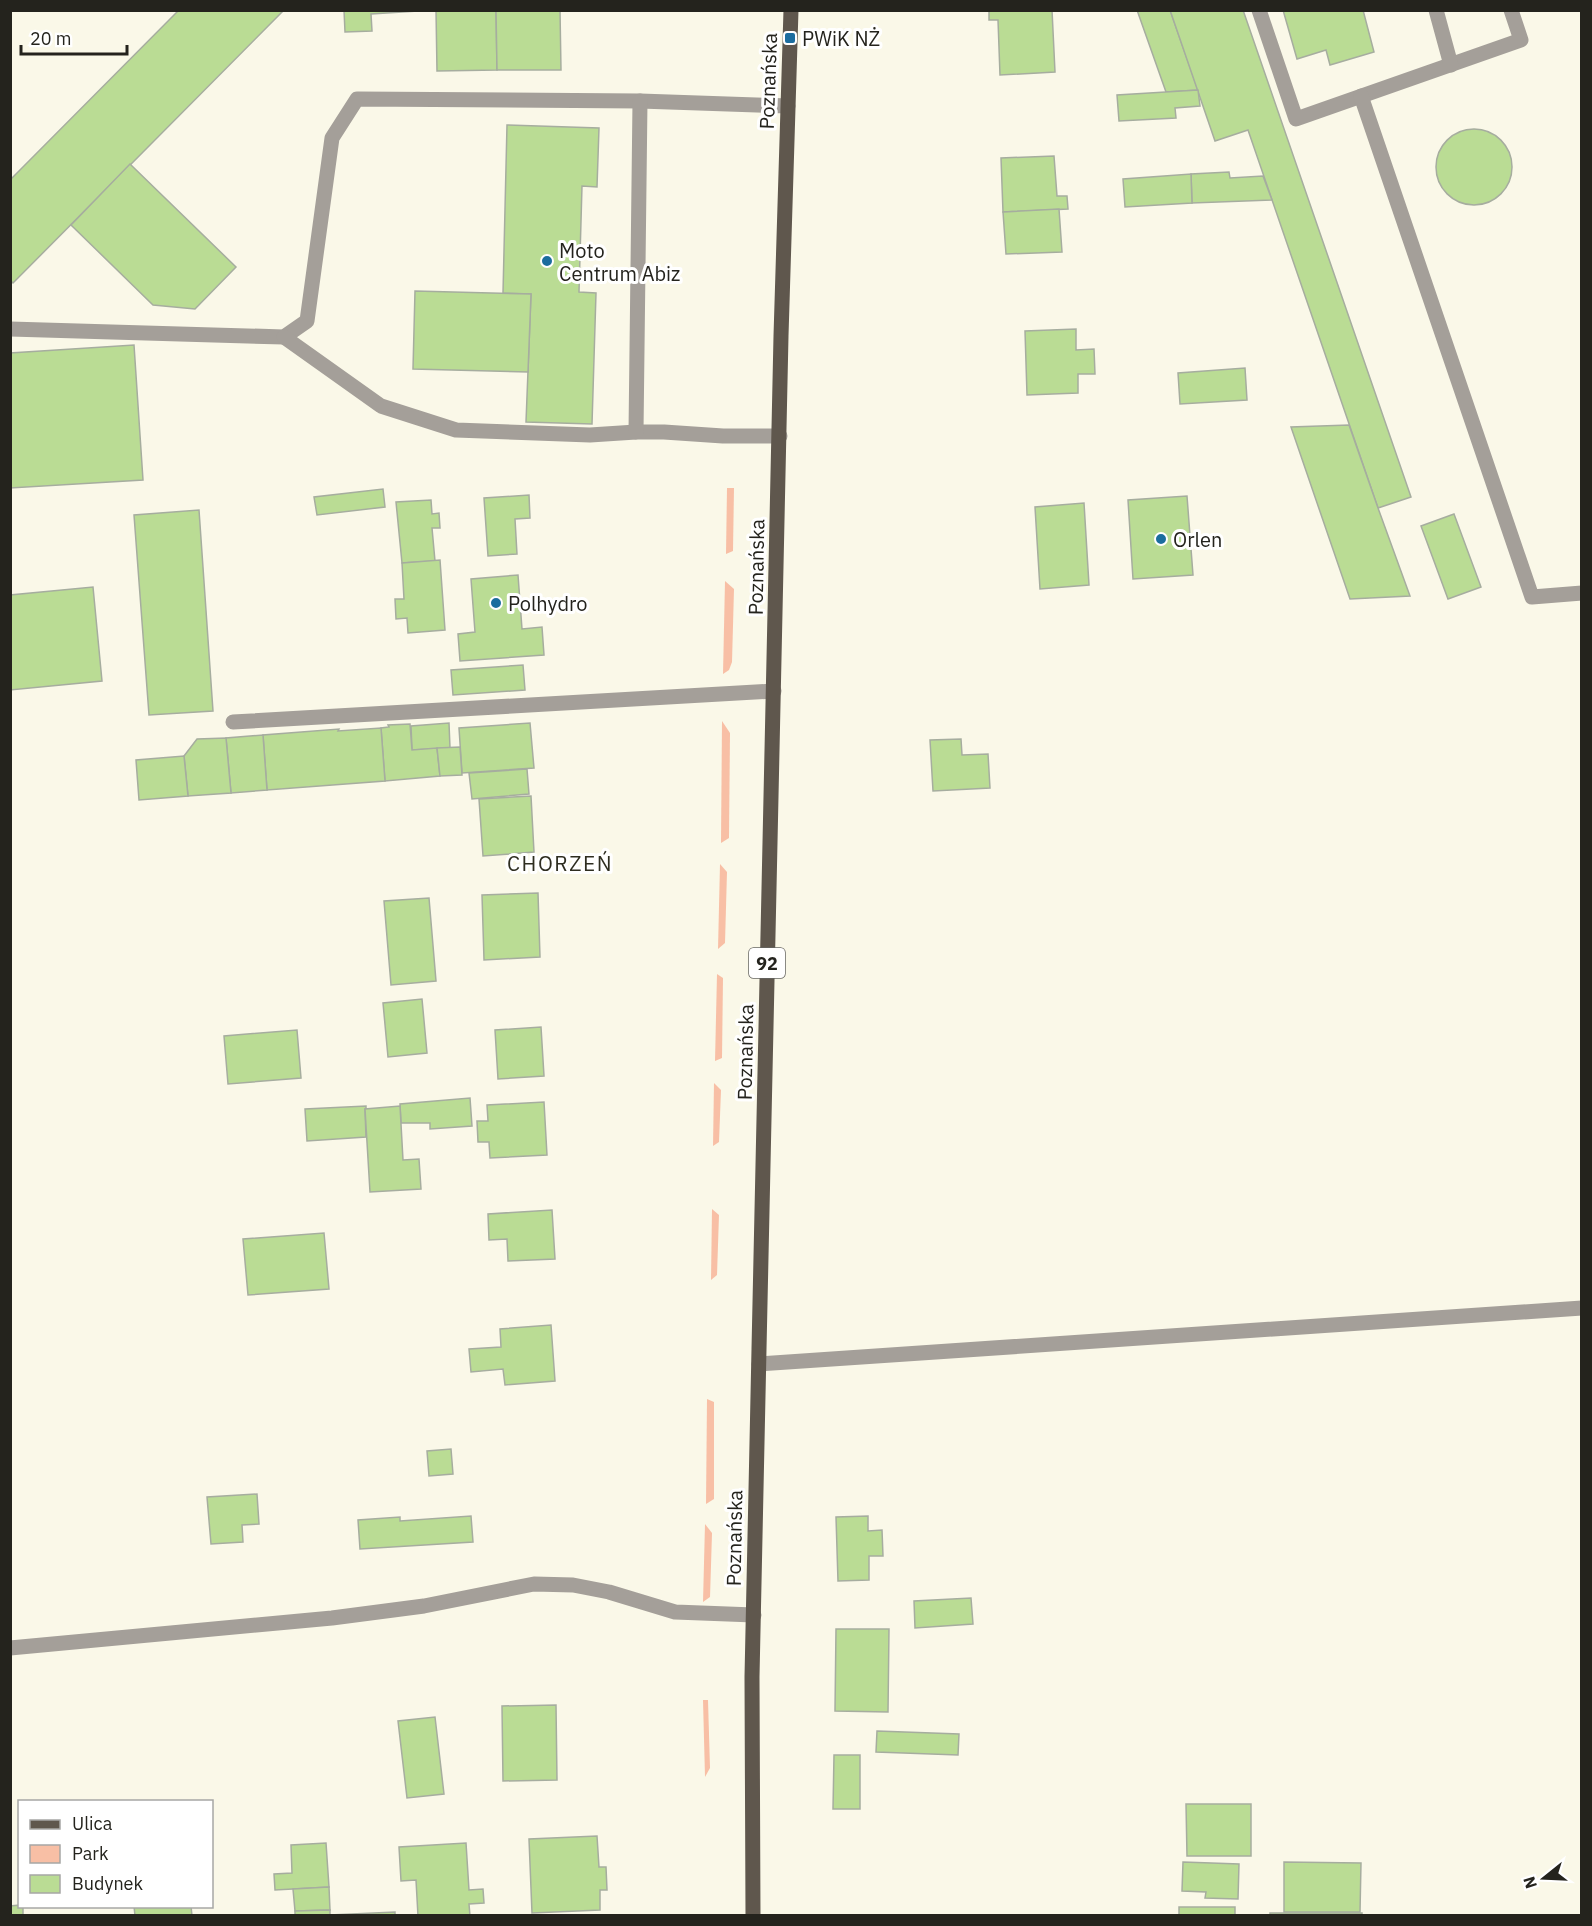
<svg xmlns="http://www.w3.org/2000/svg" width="1592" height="1926" viewBox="0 0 1592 1926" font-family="'IBM Plex Sans',sans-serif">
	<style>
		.green { fill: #f8bfa5 }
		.building { fill: #badc94; stroke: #a6ad9f; stroke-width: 1.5 }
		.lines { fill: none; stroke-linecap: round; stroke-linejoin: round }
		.service { stroke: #a49f99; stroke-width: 15 }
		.minor { stroke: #a49f99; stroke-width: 15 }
		.primary { stroke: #5f574d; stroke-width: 15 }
		.poi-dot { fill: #1b6d9e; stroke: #fff; stroke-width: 2 }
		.labels { text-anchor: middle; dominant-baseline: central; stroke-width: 6; stroke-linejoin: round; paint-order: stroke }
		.shield { fill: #fff; stroke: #666561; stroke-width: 1.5 }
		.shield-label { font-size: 18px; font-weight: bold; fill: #24231d }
		.poi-label { font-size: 20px; fill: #24231d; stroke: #fff; text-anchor: start }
		.street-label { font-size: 20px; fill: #24231d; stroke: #fff }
		.neighbourhood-label { font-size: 21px; letter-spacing: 1.5px; fill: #2e2d20; stroke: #fff }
	</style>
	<rect width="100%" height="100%" fill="#faf8e8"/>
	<!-- green -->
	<g class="green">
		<polygon points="727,488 734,488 733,551 726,554"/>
		<polygon points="725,581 734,589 732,662 729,670 723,674"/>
		<polygon points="722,721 730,733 729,838 721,843"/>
		<polygon points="720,864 727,872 725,943 718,949"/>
		<polygon points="717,974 723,978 722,1058 715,1061"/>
		<polygon points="714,1083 721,1090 719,1142 713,1146"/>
		<polygon points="712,1209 719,1215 717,1275 711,1280"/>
		<polygon points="707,1399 714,1402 714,1499 706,1504"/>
		<polygon points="705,1524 712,1533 710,1597 703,1602"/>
		<polygon points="703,1700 708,1700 710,1768 705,1777"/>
	</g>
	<!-- building -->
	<g class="building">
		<polygon points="179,10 284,10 13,283 10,280 10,180"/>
		<polygon points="344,10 434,10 371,14 372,31 345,32"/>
		<polygon points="436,10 496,10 497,70 437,71"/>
		<polygon points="496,10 560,10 561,70 497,70"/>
		<polygon points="989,10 1052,10 1055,72 1000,75 998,20 989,20"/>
		<polygon points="1137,10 1170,10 1198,90 1166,92"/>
		<polygon points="1170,10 1243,10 1411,497 1378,508 1248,130 1215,141"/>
		<polygon points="1283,10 1363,10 1374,52 1330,65 1326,50 1297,59"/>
		<polygon points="1198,90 1200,106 1175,108 1176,118 1119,121 1117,95"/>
		<polygon points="507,125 599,128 597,187 582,186 579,292 596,293 592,424 526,422 531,294 503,293"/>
		<circle cx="1474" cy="167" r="38"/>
		<polygon points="1054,156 1057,196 1067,196 1068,209 1003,212 1001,158"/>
		<polygon points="130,164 236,267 195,309 153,305 71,225"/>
		<polygon points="1229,172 1230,178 1263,176 1272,200 1192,203 1191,174"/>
		<polygon points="1191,174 1192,203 1125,207 1123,179"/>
		<polygon points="1059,209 1062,252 1006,254 1003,212"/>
		<polygon points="415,291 531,294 528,372 413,369"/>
		<polygon points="1076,329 1076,350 1094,349 1095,374 1078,374 1078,393 1027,395 1025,331"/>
		<polygon points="134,345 143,480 10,488 10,353"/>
		<polygon points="1245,368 1247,400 1180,404 1178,373"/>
		<polygon points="1349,425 1378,508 1410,596 1350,599 1291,427"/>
		<polygon points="383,489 385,507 317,515 314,497"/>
		<polygon points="529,495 530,518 515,519 517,554 488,556 484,498"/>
		<polygon points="1187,496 1193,575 1133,579 1128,500"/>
		<polygon points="431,500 432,514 439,513 440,528 432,528 435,561 402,563 396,502"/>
		<polygon points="1084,503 1089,585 1040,589 1035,507"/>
		<polygon points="199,510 213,711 149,715 134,515"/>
		<polygon points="1454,514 1481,587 1448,599 1421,526"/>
		<polygon points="440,560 445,630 408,633 407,618 396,619 395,599 404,599 402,563"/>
		<polygon points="518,575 522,629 542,627 544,655 460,661 458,634 475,632 471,579"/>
		<polygon points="93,587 102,681 10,690 10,595"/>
		<polygon points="523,665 525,690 453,695 451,670"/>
		<polygon points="449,723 450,748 412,750 411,726"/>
		<polygon points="530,723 534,768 462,773 459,728"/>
		<polygon points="410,724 412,750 437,748 440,776 385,781 381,728 389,727 388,725"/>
		<polygon points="381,728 385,781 267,790 263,735 339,729 338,731"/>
		<polygon points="263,735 267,790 231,793 226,738"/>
		<polygon points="226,738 231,793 188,796 184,756 197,739"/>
		<polygon points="961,739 962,755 988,754 990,788 933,791 930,740"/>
		<polygon points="460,747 462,775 440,776 437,748"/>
		<polygon points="184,756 188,796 139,800 136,760"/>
		<polygon points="527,769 529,794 472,799 469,773"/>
		<polygon points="531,796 534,852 483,856 479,799"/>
		<polygon points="538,893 540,957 484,960 482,895"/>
		<polygon points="429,898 436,981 391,985 384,901"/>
		<polygon points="422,999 427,1053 388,1057 383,1003"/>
		<polygon points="541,1027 544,1076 498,1079 495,1030"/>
		<polygon points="297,1030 301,1078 228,1084 224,1036"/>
		<polygon points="470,1098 472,1126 430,1129 430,1123 401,1123 400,1104"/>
		<polygon points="544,1102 547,1155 490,1158 489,1142 478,1142 477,1121 488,1121 487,1105"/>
		<polygon points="366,1106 366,1109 365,1109 366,1137 307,1141 305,1109"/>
		<polygon points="400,1106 403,1160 419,1159 421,1189 370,1192 365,1109"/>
		<polygon points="552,1210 555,1259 508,1261 507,1239 489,1240 488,1214"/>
		<polygon points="324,1233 329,1289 248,1295 243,1239"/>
		<polygon points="551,1325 555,1381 505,1385 503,1369 471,1372 469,1349 501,1347 500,1329"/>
		<polygon points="451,1449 453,1474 429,1476 427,1451"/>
		<polygon points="257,1494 259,1524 242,1525 243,1542 211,1544 207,1497"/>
		<polygon points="471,1516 473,1542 360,1549 358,1520 400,1517 400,1521"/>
		<polygon points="868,1516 868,1531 882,1530 883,1556 869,1556 869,1580 838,1581 836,1517"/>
		<polygon points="971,1598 973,1624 915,1628 914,1601"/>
		<polygon points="836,1629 889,1629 888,1712 835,1711"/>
		<polygon points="556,1705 557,1780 503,1781 502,1706"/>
		<polygon points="435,1717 444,1794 407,1798 398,1721"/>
		<polygon points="877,1731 959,1734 958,1755 876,1752"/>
		<polygon points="834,1755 860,1755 860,1809 833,1809"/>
		<polygon points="1186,1804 1251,1804 1251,1856 1187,1856"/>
		<polygon points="597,1836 599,1867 606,1867 607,1890 600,1890 600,1910 532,1913 529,1839"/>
		<polygon points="326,1843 329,1887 275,1890 274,1874 292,1873 291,1845"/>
		<polygon points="466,1843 469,1890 483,1889 484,1903 469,1904 470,1916 418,1916 416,1880 401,1881 399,1847"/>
		<polygon points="1183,1862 1239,1864 1238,1899 1205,1898 1206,1892 1182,1891"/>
		<polygon points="1284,1862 1361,1863 1360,1912 1284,1912"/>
		<polygon points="329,1887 330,1910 295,1911 293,1889"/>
		<polygon points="20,1905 23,1906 23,1916 10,1916 10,1906"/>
		<polygon points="134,1906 191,1906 192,1916 135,1916"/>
		<rect x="1179" y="1907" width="56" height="9"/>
		<polygon points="330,1910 330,1916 295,1916 295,1911"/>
		<polygon points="395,1912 395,1916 330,1916 330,1915"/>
		<rect x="1270" y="1913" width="92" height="3"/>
	</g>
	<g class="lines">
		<!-- service -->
		<g class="service">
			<polyline points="1259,10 1296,119 1521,40 1511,10"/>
			<polyline points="1436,10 1451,65"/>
			<polyline points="1361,96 1532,597 1582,593"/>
			<polyline points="10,329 284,337 307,321 332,138 357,99 640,101 788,106"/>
			<polyline points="284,337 381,406 456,430 590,435 636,432 664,432 723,436 780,436"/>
			<polyline points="636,432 640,101"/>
			<polyline points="759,1364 1582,1308"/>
		</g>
		<!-- minor -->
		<g class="minor">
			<polyline points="233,722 774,691"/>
			<polyline points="10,1648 332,1618 424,1606 534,1584 573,1585 609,1592 675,1612 754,1615"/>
		</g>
		<!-- primary -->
		<polyline class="primary" points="753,1916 752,1677 759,1349 781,336 791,10"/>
	</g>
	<!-- markers -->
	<g class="poi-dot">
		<rect x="784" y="32" width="12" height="12" rx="3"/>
		<circle cx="547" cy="261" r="6"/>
		<circle cx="1161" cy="539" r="6"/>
		<circle cx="496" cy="603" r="6"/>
	</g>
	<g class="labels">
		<!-- shield labels -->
		<rect class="shield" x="749" y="948" width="36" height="30" rx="4.5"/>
		<g class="shield-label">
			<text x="767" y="963">92</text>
		</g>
		<!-- poi labels -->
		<g class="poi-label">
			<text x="802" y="38">PWiK NŻ</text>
			<text x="559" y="250">Moto<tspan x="559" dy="23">Centrum Abiz</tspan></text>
			<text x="1173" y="539">Orlen</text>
			<text x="508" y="603">Polhydro</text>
		</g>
		<!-- street labels -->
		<g class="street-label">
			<text transform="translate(768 81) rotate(-88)">Poznańska</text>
			<text transform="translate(756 567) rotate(-89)">Poznańska</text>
			<text transform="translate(745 1052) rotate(-89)">Poznańska</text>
			<text transform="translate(734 1538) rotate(-89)">Poznańska</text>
		</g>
		<!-- neighbourhood labels -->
		<g class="neighbourhood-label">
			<text x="560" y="863">CHORZEŃ</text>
		</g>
	</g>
	<!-- border -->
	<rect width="1592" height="1926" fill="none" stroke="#24231d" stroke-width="24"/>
	<!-- legend -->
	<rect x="18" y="1800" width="195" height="108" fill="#ffffff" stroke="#a7a7a5" stroke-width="1.5"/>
	<rect x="30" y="1820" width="30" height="9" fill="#5f574d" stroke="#a7a7a5" stroke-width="1.5"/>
	<text x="72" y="1830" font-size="18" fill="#24231d">Ulica</text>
	<rect x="30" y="1845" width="30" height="18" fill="#f8bfa5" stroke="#a7a7a5" stroke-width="1.5"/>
	<text x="72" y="1860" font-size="18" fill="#24231d">Park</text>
	<rect x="30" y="1875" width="30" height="18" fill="#badc94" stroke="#a7a7a5" stroke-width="1.5"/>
	<text x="72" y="1890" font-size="18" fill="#24231d">Budynek</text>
	<!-- north arrow -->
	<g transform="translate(1544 1878) rotate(252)" stroke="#ffffff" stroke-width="4.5" paint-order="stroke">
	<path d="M0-4.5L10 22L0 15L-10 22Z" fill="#24231d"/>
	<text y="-9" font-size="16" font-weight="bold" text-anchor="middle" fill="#24231d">N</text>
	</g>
	<!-- scale -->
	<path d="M21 45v9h106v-9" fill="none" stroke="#24231d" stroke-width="3"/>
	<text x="30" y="45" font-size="18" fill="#24231d" stroke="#ffffff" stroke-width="4.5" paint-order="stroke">20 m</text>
</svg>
